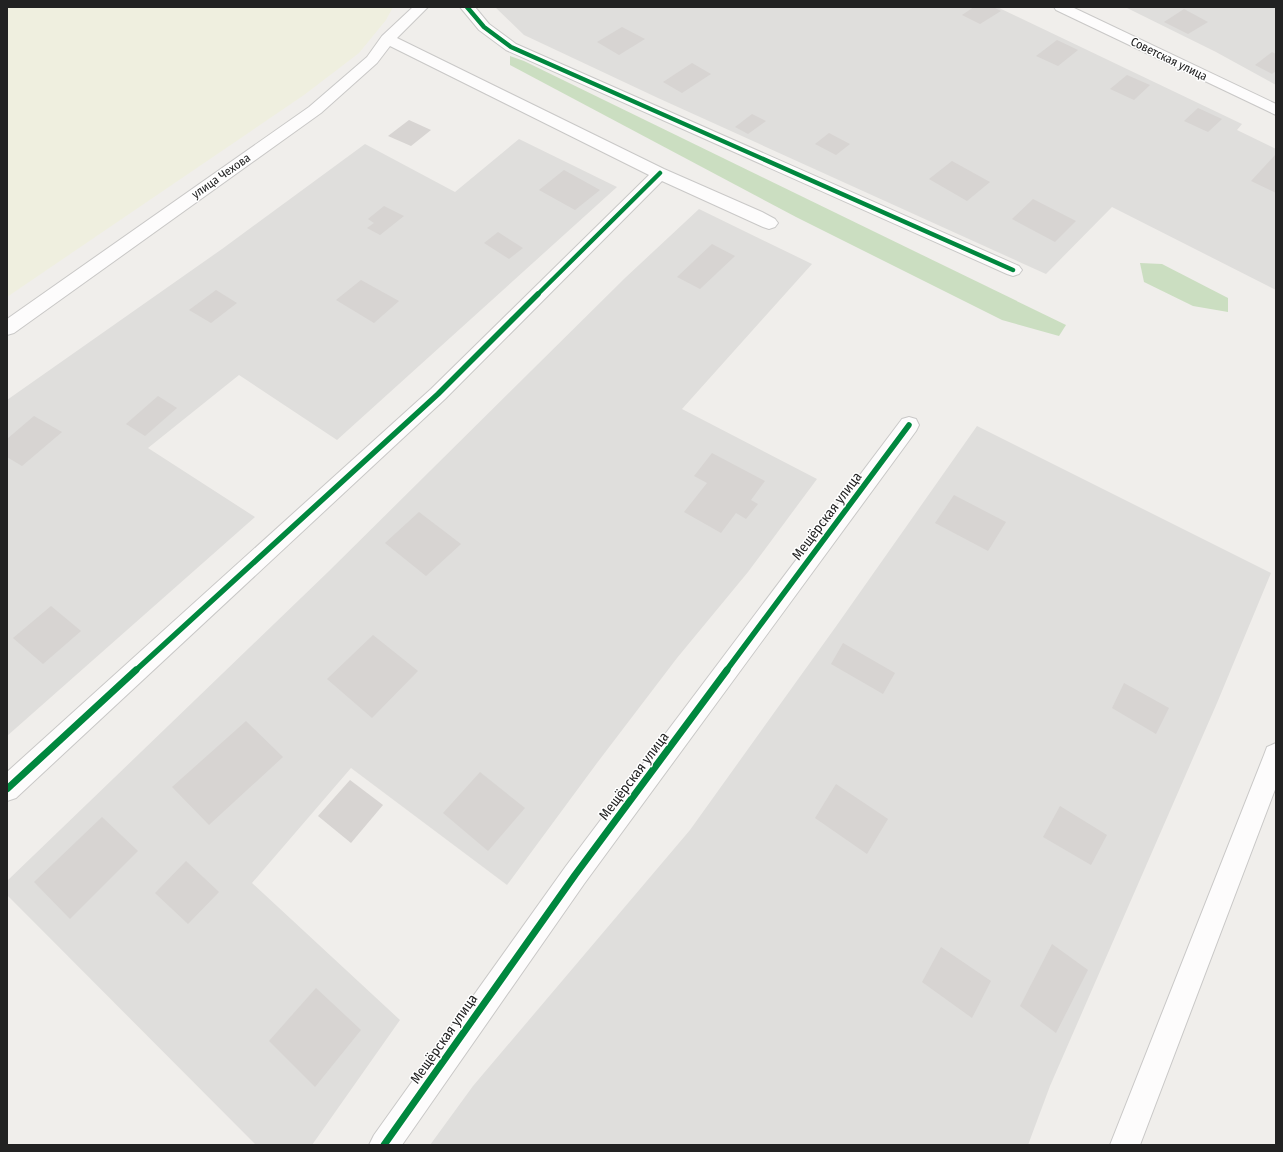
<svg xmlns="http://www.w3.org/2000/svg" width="1283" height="1152" viewBox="0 0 1283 1152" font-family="'Fira Sans Condensed',sans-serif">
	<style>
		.residential { fill: #dfdedc }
		.farmland { fill: #efefdf }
		.forest { fill: #cbdec1 }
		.building { fill: #d7d4d2 }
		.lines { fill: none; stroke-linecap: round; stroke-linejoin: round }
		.minor-casing { stroke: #c9c8c7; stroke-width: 2 }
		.minor { fill: #fdfcfc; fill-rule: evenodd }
		.cycleway-far2-casing { stroke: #fff; stroke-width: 6 }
		.cycleway-far1-casing { stroke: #fff; stroke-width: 8 }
		.cycleway-casing { stroke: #fff; stroke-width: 10 }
		.cycleway-far2 { stroke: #00873e; stroke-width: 4.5 }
		.cycleway-far1 { stroke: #00873e; stroke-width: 5.5 }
		.cycleway { stroke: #00873e; stroke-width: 7 }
		.labels { text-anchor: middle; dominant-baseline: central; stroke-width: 3; stroke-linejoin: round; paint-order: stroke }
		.far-street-label { font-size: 12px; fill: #222; stroke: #fff }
		.street-label { font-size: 14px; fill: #222; stroke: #fff }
	</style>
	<rect width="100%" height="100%" fill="#f0eeeb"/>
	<!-- residential -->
	<g class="residential">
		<polygon points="495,7 997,7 1242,124 1237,130 1276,149 1276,290 1112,207 1046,274 658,98 524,35"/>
		<polygon points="1125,7 1276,7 1276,85 1216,52"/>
		<polygon points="519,139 617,187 337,440 239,375 148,448 255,517 7,736 7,400 222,249 365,144 455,192"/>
		<polygon points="699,209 812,264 682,409 817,479 748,572 677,658 597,763 507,885 351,768 252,883 400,1020 312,1145 256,1145 7,895 7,881 328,572 625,278"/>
		<polygon points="977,426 1271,573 1217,703 1050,1086 1028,1145 430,1145 473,1086 690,830 837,625"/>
	</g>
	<!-- farmland -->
	<polygon class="farmland" points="7,7 393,7 386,20 359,53 304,95 7,297"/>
	<!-- forest -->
	<g class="forest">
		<polygon points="510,56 524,61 1066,325 1059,336 1002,320 796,217 510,65"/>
		<polygon points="1140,263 1162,264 1228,298 1228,312 1193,306 1144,282"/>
	</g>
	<!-- building -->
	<g class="building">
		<polygon points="974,7 993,7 1001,11 980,24 962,15"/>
		<polygon points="1184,9 1208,22 1188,34 1164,22"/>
		<polygon points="622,27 645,39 619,55 597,42"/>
		<polygon points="1057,40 1078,50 1058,66 1036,56"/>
		<polygon points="1272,52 1276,54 1276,71 1272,74 1255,65"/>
		<polygon points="692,63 711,74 682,93 663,82"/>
		<polygon points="1127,75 1150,85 1134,100 1110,89"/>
		<polygon points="1198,108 1222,119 1208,132 1184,121"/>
		<polygon points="752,114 766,121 748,134 735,127"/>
		<polygon points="409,120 431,130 411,146 388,136"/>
		<polygon points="829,133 850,144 836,155 815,144"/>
		<polygon points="1276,154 1276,193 1251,181"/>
		<polygon points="952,161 990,182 967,201 929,179"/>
		<polygon points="564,170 600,190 575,210 539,190"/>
		<polygon points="1033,199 1076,221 1055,242 1012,219"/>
		<polygon points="384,206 404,216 380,235 367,228 374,223 368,219"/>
		<polygon points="498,232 523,248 509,259 484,243"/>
		<polygon points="712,244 735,256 700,289 677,277"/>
		<polygon points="361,280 399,301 374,323 336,300"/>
		<polygon points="216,290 237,303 211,323 189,310"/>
		<polygon points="158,396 177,408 145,436 126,424"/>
		<polygon points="34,416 62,432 22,466 7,457 7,439"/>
		<polygon points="712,453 765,481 751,500 758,504 746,519 736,513 721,533 684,512 707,483 694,476"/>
		<polygon points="954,495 1006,522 988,551 935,523"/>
		<polygon points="419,512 461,544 426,576 385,543"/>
		<polygon points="51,606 81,631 43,664 13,638"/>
		<polygon points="373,635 418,671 372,718 327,679"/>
		<polygon points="843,643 895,673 883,694 831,664"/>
		<polygon points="1124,683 1169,708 1156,734 1112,708"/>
		<polygon points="246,721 283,757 209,825 172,787"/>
		<polygon points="480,772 525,808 488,851 443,813"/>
		<polygon points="350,780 383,805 351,843 318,816"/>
		<polygon points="836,784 888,819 867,854 815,818"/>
		<polygon points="1060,806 1107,835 1091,865 1043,837"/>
		<polygon points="102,817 138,851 70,919 34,882"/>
		<polygon points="186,861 219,892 188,924 155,893"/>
		<polygon points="1052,944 1088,970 1056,1033 1020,1006"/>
		<polygon points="941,947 991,981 972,1018 922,982"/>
		<polygon points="316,988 361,1030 315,1087 269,1041"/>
	</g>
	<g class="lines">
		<!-- minor casing -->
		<g class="minor-casing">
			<g id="minor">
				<polygon points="413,7 428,7 397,38 664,169 762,212 775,219 778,223 775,227 769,229 763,227 662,181 445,399 16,798 7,801 7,772 431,389 649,175 390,46 377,63 321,113 14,333 7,335 7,319 309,107 367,57 382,36"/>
				<polygon points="460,7 475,7 489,24 516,44 1019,266 1022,270 1019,274 1013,276 1007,274 506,50 479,30"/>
				<polygon points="1054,7 1072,7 1276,104 1276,115 1056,10"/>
				<polygon points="909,417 916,419 919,425 916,431 584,884 402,1145 369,1145 374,1135 566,866 902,419"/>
				<polygon points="1276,743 1276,787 1140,1145 1110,1145 1264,755 1267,747"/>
			</g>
		</g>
		<!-- minor -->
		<use href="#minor" class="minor"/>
		<!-- cycleway-far2 casing -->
		<g class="cycleway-far2-casing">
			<g id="cycleway-far2">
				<polyline points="467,7 484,27 511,47 1013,270"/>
				<polyline points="537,295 660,173"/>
			</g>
		</g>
		<!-- cycleway-far1 casing -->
		<g class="cycleway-far1-casing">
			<g id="cycleway-far1">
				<polyline points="135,671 438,394 538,294"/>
				<polyline points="726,671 909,425"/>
			</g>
		</g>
		<!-- cycleway casing -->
		<g class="cycleway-casing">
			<g id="cycleway">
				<polyline points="7,789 136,670"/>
				<polyline points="384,1145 575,875 727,670"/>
			</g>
		</g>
		<!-- cycleway-far2 -->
		<use href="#cycleway-far2" class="cycleway-far2"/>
		<!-- cycleway-far1 -->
		<use href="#cycleway-far1" class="cycleway-far1"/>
		<!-- cycleway -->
		<use href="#cycleway" class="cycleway"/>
	</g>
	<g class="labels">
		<!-- far-street labels -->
		<g class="far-street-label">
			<text transform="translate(1169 59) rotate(26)">Советская улица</text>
			<text transform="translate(221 176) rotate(-35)">улица Чехова</text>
		</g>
		<!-- street labels -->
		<g class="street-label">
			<text transform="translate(827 516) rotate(-53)">Мещёрская улица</text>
			<text transform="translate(634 776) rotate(-53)">Мещёрская улица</text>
			<text transform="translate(444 1039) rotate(-55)">Мещёрская улица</text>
		</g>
	</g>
	<!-- border -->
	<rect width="1283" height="1152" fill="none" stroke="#222222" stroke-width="16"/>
</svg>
